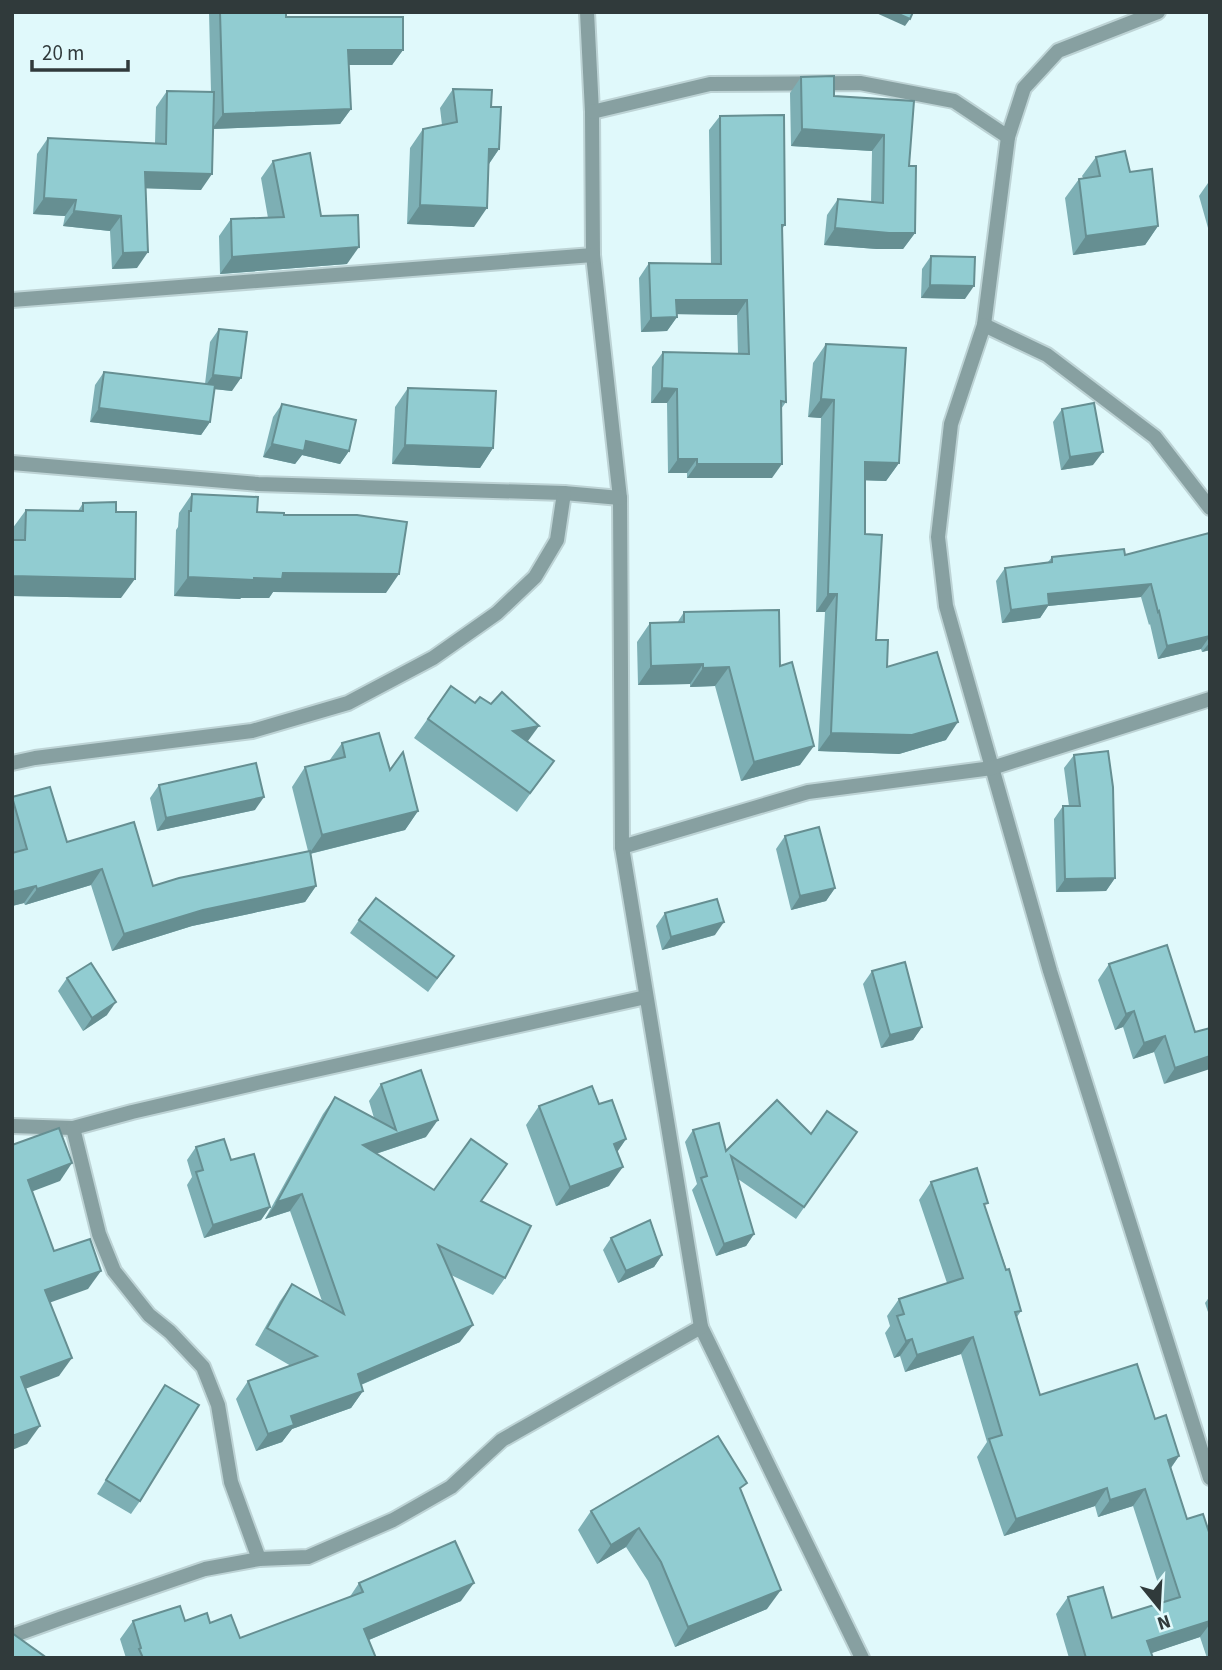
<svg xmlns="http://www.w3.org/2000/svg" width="1222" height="1670" viewBox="0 0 1222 1670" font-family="'Source Sans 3',sans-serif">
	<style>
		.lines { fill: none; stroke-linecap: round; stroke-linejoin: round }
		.minor-casing { stroke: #bdd3d5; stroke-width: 18 }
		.minor { stroke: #87a0a1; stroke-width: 14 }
		.wall { fill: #7dafb4 }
		.shaded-wall { fill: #668f92 }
		.building { fill: #91ccd1; stroke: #668f92; stroke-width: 2 }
	</style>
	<rect width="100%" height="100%" fill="#e0f9fb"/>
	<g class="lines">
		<!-- minor casing -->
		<g class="minor-casing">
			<g id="minor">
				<polyline points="587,12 592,112 593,255 620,498 622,847 701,1327 862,1658"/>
				<polyline points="1158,12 1058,51 1024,88 1008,137 984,325 951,424 938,537 946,606 1050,971 1210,1478"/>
				<polyline points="592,112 710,84 860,83 954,101 1008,137"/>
				<polyline points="12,300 593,255"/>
				<polyline points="984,325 1047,355 1155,437 1210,508"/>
				<polyline points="12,463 258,484 564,493 620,498"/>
				<polyline points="12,763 35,758 252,731 348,703 433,658 497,613 535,577 557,540 564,493"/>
				<polyline points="622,847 808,792 992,768 1210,699"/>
				<polyline points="12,1126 73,1128 132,1112 257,1083 646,997"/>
				<polyline points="73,1128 99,1234 114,1271 149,1315 170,1332 203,1367 218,1405 231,1482 259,1559"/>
				<polyline points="12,1636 62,1618 205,1569 259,1559 308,1557 393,1520 451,1487 502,1440 701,1327"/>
			</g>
		</g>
		<!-- minor -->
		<use href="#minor" class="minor"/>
	</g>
	<!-- wall -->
	<g class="wall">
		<polygon points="209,12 286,12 286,17 403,50 392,65 349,65 351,109 340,124 213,129 201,190 146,188 137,268 112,269 110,231 63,226 65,216 33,214 37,154 48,138 155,143 156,107 167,91 211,92"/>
		<polygon points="801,77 834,96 914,101 909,166 915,233 903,249 877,249 824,245 827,215 838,199 871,202 872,151 791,146 790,93"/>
		<polygon points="453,89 491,107 499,149 489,164 474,227 407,224 410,148 423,129 442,125 440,108"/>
		<polygon points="720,116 785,225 782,229 786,402 781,409 772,478 687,478 687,473 668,473 667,403 651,403 652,367 663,352 738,354 737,315 677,314 677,317 667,331 641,332 639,278 649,263 711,264 709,130"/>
		<polygon points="1096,157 1130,172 1158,226 1145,245 1073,255 1065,198 1079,179 1083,178 1082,176"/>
		<polygon points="273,161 321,216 347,264 220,274 219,236 231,219 268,218 261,178"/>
		<polygon points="1210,182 1210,228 1208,228 1199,196 1208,183"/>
		<polygon points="931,256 965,299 921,298 922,269"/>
		<polygon points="219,329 232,391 214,389 210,422 201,435 90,422 95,385 104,372 205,384 210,342"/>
		<polygon points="826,344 899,463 886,481 865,480 865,534 876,640 887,667 946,740 899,754 818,751 825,612 816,612 821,418 808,417 813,363"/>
		<polygon points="408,388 493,448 480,468 392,464 395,407"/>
		<polygon points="282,404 349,451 340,464 302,455 295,464 263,457 273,417"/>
		<polygon points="1062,409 1093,465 1061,470 1053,422"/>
		<polygon points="192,494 257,512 284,515 386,593 273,592 269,598 241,598 240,599 174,596 176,530 178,527 179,513"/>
		<polygon points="83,503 121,598 12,596 12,529 26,510 78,511"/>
		<polygon points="1210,536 1210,650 1202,652 1201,649 1158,659 1150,624 1149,625 1141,597 1048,606 1040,618 1002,623 996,581 1005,568 1048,562 1052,557 1125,555"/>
		<polygon points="684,612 780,666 800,765 741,781 715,686 690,687 690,684 638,685 637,642 650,623 677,623"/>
		<polygon points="451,686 475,703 491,704 528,742 554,761 517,812 414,738"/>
		<polygon points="342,743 390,770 418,811 405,830 310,854 316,886 305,902 192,926 112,951 91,885 25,905 24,903 12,906 12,797 67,842 153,886 308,851 292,787 305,767 329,761"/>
		<polygon points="1074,755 1115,878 1106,891 1056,892 1054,819 1063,806 1069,806 1064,768"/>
		<polygon points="159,785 255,810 157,831 150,798"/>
		<polygon points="785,836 835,888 826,901 791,910 776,849"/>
		<polygon points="665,913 715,935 662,950 656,926"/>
		<polygon points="359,920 454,956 428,992 350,933"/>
		<polygon points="1109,964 1195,1032 1210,1028 1164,1084 1154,1052 1133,1059 1123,1027 1115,1030 1098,980"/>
		<polygon points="872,971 922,1027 913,1040 881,1048 863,984"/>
		<polygon points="67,978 107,1015 83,1031 58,991"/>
		<polygon points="381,1084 426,1137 376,1154 434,1190 481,1201 505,1278 493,1295 451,1275 460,1342 361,1385 363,1391 351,1408 292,1429 282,1442 256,1451 236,1399 248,1381 291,1366 255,1345 280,1301 292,1284 322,1301 290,1211 265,1219 323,1114 335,1097 374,1118 369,1101"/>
		<polygon points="599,1104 626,1139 617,1152 609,1186 556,1206 526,1125 539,1106"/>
		<polygon points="693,1130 726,1151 811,1134 857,1132 796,1219 738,1179 754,1234 746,1246 716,1256 692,1190 697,1184 685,1142"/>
		<polygon points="196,1147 270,1207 261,1220 204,1238 187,1185 192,1177 187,1160"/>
		<polygon points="931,1182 985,1207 1021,1311 1017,1317 1040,1395 1155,1419 1179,1456 1171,1468 1187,1519 1210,1535 1210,1658 1207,1658 1200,1637 1151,1653 1153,1658 1069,1658 1056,1614 1068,1597 1112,1618 1164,1602 1133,1506 1098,1517 1095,1506 1004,1536 977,1457 987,1442 961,1354 905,1372 900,1356 894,1358 885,1333 890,1326 887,1316 899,1299 947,1283 919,1200"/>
		<polygon points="611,1238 662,1255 654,1267 618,1283 603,1250"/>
		<polygon points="1210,1296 1210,1318 1205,1303"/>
		<polygon points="165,1385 140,1501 131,1514 97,1494"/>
		<polygon points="741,1492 767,1609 675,1647 648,1581 626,1547 597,1564 578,1530 591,1511"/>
		<polygon points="359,1583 461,1601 369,1640 376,1658 126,1658 120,1639 133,1621 185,1621 210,1623 240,1638 349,1598"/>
	</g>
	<!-- shaded-wall -->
	<g class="shaded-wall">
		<polygon points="874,12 894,12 910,19 905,26"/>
		<polygon points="348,50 403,50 392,65 338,65"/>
		<polygon points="351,109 340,124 212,129 223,114"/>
		<polygon points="802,129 884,135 872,151 791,146"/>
		<polygon points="489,149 499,149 486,168"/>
		<polygon points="145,172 212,174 201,190 134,188"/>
		<polygon points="44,198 76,200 65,216 33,214"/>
		<polygon points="420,205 487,208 474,227 407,224"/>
		<polygon points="74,211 121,216 110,231 63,226"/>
		<polygon points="1158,226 1145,245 1073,255 1086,236"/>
		<polygon points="835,228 915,233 903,249 877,249 824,245"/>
		<polygon points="359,247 347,264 220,274 232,257"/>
		<polygon points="148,252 137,268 112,269 123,253"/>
		<polygon points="930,285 974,286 965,299 921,298"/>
		<polygon points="676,300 747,300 737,315 666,314"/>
		<polygon points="677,317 667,331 641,332 651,318"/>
		<polygon points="213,375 241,378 232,391 204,388"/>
		<polygon points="662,388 677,389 667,403 651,403"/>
		<polygon points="821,399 834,400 821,418 808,417"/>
		<polygon points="99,408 210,422 201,435 90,422"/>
		<polygon points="306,441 349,451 340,464 302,455 295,464 263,457 272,444"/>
		<polygon points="405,445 493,448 480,468 392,464"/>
		<polygon points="1103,452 1093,465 1061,470 1070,457"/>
		<polygon points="678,459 697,459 687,473 668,473"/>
		<polygon points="865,462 899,463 886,481 853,480"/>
		<polygon points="697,464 782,464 772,478 687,478"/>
		<polygon points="283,573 399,574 386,593 273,592 269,598 241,598 240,599 174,596 188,577 254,578"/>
		<polygon points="12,576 135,579 121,598 12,596"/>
		<polygon points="1151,584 1141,597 1048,606 1040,618 1002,623 1011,610 1048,594"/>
		<polygon points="828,594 837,594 825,612 816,612"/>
		<polygon points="1210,636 1201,649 1158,659 1167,646"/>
		<polygon points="1210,642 1210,650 1202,652"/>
		<polygon points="703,664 690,684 638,685 651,666"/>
		<polygon points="729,667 715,686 690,687 703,668"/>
		<polygon points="958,722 946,740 899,754 818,751 831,733"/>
		<polygon points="539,726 525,745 513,731"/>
		<polygon points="814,746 800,765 741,781 754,762"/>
		<polygon points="264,797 255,810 157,831 166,818"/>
		<polygon points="418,811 405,830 309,854 322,835"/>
		<polygon points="102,869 91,885 25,905 37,889"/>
		<polygon points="1115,878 1106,891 1056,892 1065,879"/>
		<polygon points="36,886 24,903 12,906 12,892"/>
		<polygon points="316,886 305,902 192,926 112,951 124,934 203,910"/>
		<polygon points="835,888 826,901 791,910 800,896"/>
		<polygon points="724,922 715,935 662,950 671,937"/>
		<polygon points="116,1002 107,1015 83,1031 92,1018"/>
		<polygon points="1134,1011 1123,1027 1115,1030 1126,1014"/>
		<polygon points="922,1027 913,1040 881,1048 890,1035"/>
		<polygon points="1165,1036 1154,1052 1133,1059 1144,1043"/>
		<polygon points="1210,1056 1210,1069 1164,1084 1175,1068"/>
		<polygon points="438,1120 426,1137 351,1162 363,1145"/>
		<polygon points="626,1139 613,1158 614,1144"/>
		<polygon points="72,1163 60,1181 15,1198 28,1180"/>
		<polygon points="623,1167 609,1186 556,1206 570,1187"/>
		<polygon points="302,1194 290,1211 265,1219 277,1202"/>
		<polygon points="270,1207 261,1220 204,1238 213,1225"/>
		<polygon points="754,1234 746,1246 716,1256 724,1244"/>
		<polygon points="662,1255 654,1267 618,1283 626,1271"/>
		<polygon points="101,1271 88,1289 32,1309 45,1290"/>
		<polygon points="473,1325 460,1342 346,1391 358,1374"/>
		<polygon points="973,1337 961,1354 905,1372 917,1355"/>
		<polygon points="912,1339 900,1356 894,1358 906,1341"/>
		<polygon points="72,1358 59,1376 12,1394 21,1377"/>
		<polygon points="363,1391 351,1408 292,1429 282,1442 256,1451 268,1434 291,1416"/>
		<polygon points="40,1426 27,1444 12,1450 12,1436"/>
		<polygon points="1179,1456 1167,1473 1168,1460"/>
		<polygon points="1107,1488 1095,1506 1004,1536 1016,1519"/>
		<polygon points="1145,1489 1133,1506 1098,1517 1110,1500"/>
		<polygon points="639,1528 626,1547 597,1564 611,1545"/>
		<polygon points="474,1583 461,1601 352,1647 364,1629"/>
		<polygon points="781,1590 767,1609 675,1647 688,1627"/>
		<polygon points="1210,1621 1210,1624 1200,1637 1137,1658 1147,1641"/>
	</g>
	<!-- building -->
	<g class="building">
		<polygon points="220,12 286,12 286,17 403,17 403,50 348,50 351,109 223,114"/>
		<polygon points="894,12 913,12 910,19"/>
		<polygon points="834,76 834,96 914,101 909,166 916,166 915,233 889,233 835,228 838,199 883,203 884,135 802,129 801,77"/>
		<polygon points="453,89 492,90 491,107 501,107 499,149 489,149 487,208 420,205 423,129 457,122"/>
		<polygon points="167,91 214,92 212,174 145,172 148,252 123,253 121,216 74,211 76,200 44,198 48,138 166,144"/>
		<polygon points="784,115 785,225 782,225 786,402 781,401 782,464 697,464 697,459 678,459 677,389 662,388 663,352 749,354 747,300 676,300 677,317 651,318 649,263 721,264 720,116"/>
		<polygon points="1125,151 1130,172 1152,169 1158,226 1086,236 1079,179 1100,176 1096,157"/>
		<polygon points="310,153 321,216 358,215 359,247 232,257 231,219 284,217 273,161"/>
		<polygon points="931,256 975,257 974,286 930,285"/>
		<polygon points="219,329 247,332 241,378 213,375"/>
		<polygon points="826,344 906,348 899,463 865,462 865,534 882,535 876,640 888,640 887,667 937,652 958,722 912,735 831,733 837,594 828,594 834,400 821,399"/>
		<polygon points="104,372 215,385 210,422 99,408"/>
		<polygon points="408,388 496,391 493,448 405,445"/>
		<polygon points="1094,403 1103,452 1070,457 1062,409"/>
		<polygon points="282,404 356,420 349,451 306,441 304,451 272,444"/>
		<polygon points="192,494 258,497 257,512 284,513 284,515 357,515 407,522 399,574 283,573 282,579 254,578 254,580 188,577 189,511 191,511"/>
		<polygon points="116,502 116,512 136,512 135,579 12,576 12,540 25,540 26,510 83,511 83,503"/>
		<polygon points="1209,533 1210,636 1167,646 1159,611 1158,612 1151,584 1048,594 1049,605 1011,610 1005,568 1052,562 1052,557 1124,549 1125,555"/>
		<polygon points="779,610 780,666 792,662 814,746 754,762 729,667 703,668 703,664 651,666 650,623 684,622 684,612"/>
		<polygon points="451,686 475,703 480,697 491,704 502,692 539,726 513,731 554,761 530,793 428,719"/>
		<polygon points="379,733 390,770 403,752 418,811 322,835 305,767 345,757 342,743"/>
		<polygon points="1108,751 1113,787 1115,878 1065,879 1063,806 1080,806 1074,755"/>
		<polygon points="256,763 264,797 166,818 159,785"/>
		<polygon points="50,787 67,842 134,822 153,886 179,878 310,851 316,886 203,910 124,934 102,869 37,889 36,886 12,892 12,853 27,849 12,797"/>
		<polygon points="819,827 835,888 800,896 785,836"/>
		<polygon points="376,898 454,956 437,978 359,920"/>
		<polygon points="717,899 724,922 671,937 665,913"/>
		<polygon points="1167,945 1195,1032 1210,1028 1210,1056 1175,1068 1165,1036 1144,1043 1134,1011 1126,1014 1109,964"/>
		<polygon points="905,962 922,1027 890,1035 872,971"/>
		<polygon points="91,963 116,1002 92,1018 67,978"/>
		<polygon points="421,1070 438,1120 363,1145 434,1190 471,1139 507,1164 481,1201 531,1226 505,1278 438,1245 473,1325 358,1374 363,1391 291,1416 294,1425 268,1434 248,1381 317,1356 267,1328 292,1284 344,1314 302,1194 277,1202 335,1097 396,1130 381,1084"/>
		<polygon points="592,1086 599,1104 612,1100 626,1139 614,1144 623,1167 570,1187 539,1106"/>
		<polygon points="777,1100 811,1134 827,1111 857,1132 804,1207 731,1156 754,1234 724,1244 701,1178 707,1176 693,1130 719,1123 726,1151"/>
		<polygon points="59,1128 72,1163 28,1180 54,1251 90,1239 101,1271 45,1290 72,1358 21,1377 40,1426 12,1436 12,1145"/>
		<polygon points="224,1139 231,1160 254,1154 270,1207 213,1225 196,1172 203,1170 196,1147"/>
		<polygon points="977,1168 988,1203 984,1204 1006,1270 1009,1269 1021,1311 1015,1312 1040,1395 1137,1364 1155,1419 1166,1415 1179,1456 1168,1460 1187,1519 1203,1514 1210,1535 1210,1621 1147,1641 1153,1658 1086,1658 1068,1597 1103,1587 1112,1618 1180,1597 1145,1489 1110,1500 1107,1488 1016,1519 989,1439 1002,1435 973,1337 917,1355 912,1339 906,1341 897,1316 904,1314 899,1299 963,1278 931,1182"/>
		<polygon points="650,1220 662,1255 626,1271 611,1238"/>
		<polygon points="165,1385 199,1405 140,1501 106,1480"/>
		<polygon points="718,1436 747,1483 740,1488 781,1590 688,1627 661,1562 639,1528 611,1545 591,1511"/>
		<polygon points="455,1541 474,1583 364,1629 376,1658 143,1658 139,1649 141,1648 133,1621 180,1606 185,1621 207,1613 210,1623 231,1615 240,1638 363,1592 359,1583"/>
		<polygon points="12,1633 44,1656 42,1658 12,1658"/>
	</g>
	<!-- border -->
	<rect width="1222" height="1670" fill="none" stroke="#303a3b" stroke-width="28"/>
	<!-- north arrow -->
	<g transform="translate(1159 1607) rotate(162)" stroke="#e0f9fb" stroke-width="5" paint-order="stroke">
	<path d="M0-5L12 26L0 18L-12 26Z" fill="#303a3b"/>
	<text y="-10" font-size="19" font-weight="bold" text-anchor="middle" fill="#303a3b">N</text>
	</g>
	<!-- scale -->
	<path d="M32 60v10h96v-10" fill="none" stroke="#303a3b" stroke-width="3.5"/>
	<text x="42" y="60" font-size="21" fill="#303a3b" stroke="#e0f9fb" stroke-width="5" paint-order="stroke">20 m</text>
</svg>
